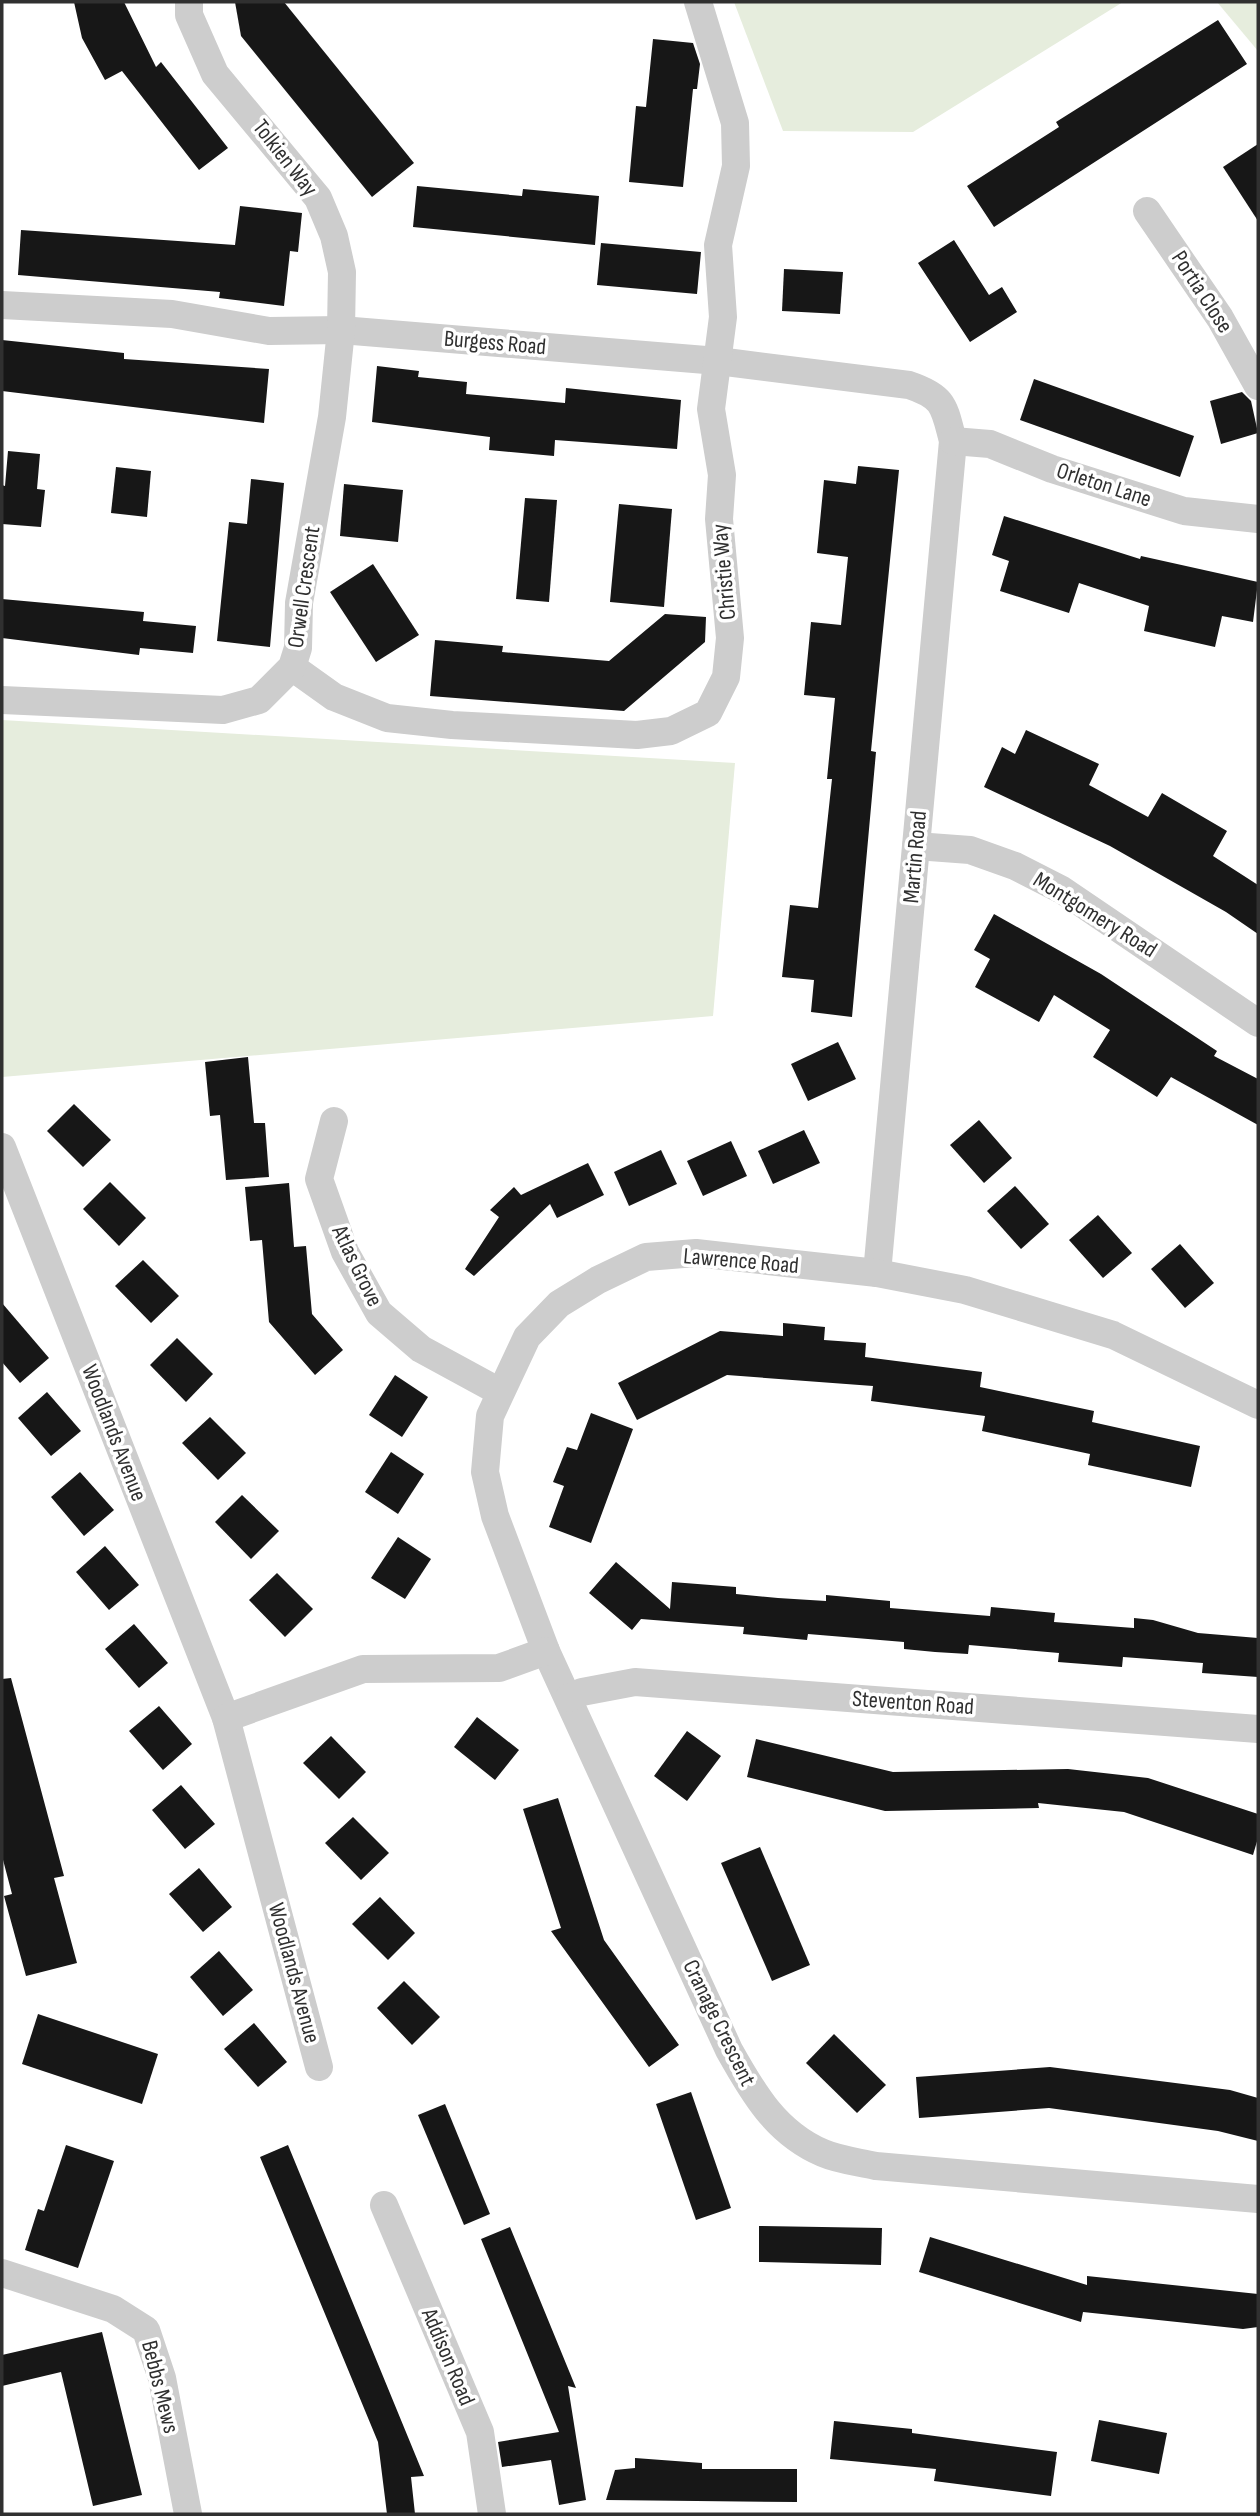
<svg xmlns="http://www.w3.org/2000/svg" width="1260" height="2516" viewBox="0 0 1260 2516" font-family="'Sofia Sans Condensed',sans-serif">
	<style>
		.green { fill: #e6eddd }
		.building { fill: #171717 }
		.lines { fill: none; stroke-linecap: round; stroke-linejoin: round }
		.minor { stroke: #cdcdcd; stroke-width: 28 }
		.labels { text-anchor: middle; dominant-baseline: central; stroke-width: 7; stroke-linejoin: round; paint-order: stroke }
		.street-label { font-size: 23px; fill: #303030; stroke: #fff }
	</style>
	<rect width="100%" height="100%" fill="#fff"/>
	<!-- green -->
	<g class="green">
		<polygon points="734,2 1123,2 913,132 783,131"/>
		<polygon points="1217,2 1258,2 1258,51"/>
		<polygon points="2,720 735,763 713,1016 2,1077"/>
	</g>
	<!-- building -->
	<g class="building">
		<polygon points="74,2 124,2 156,67 161,62 228,148 199,170 122,71 105,80 82,38"/>
		<polygon points="235,2 284,2 414,163 372,197 241,36"/>
		<polygon points="1218,20 1247,64 994,227 967,186 1059,127 1056,122"/>
		<polygon points="653,39 693,43 700,64 697,89 693,89 683,187 629,182 636,106 646,107"/>
		<polygon points="1258,144 1258,221 1223,167"/>
		<polygon points="417,186 522,196 523,189 599,196 595,245 413,227"/>
		<polygon points="240,206 302,213 298,252 290,251 284,306 219,298 220,292 18,275 21,230 235,245"/>
		<polygon points="954,240 989,295 1002,287 1017,312 970,342 918,263"/>
		<polygon points="601,243 701,252 697,294 597,285"/>
		<polygon points="784,269 843,272 840,314 782,311"/>
		<polygon points="2,340 124,353 124,359 269,369 264,423 2,391"/>
		<polygon points="377,366 419,371 418,377 467,382 466,394 565,403 566,388 681,400 677,449 555,440 554,456 489,450 490,437 372,422"/>
		<polygon points="1034,379 1194,436 1180,477 1020,420"/>
		<polygon points="1242,392 1251,401 1258,433 1221,444 1210,401"/>
		<polygon points="8,451 40,454 37,489 45,490 41,527 2,524 2,485 5,486"/>
		<polygon points="858,466 899,470 871,751 876,752 852,1017 811,1012 814,980 782,977 790,905 818,908 832,779 827,779 835,698 804,695 811,622 841,625 848,557 817,553 824,480 856,484"/>
		<polygon points="116,467 151,471 147,517 111,513"/>
		<polygon points="251,479 284,483 270,647 217,641 229,522 247,524"/>
		<polygon points="344,484 403,490 398,542 340,536"/>
		<polygon points="525,498 557,500 549,602 516,599"/>
		<polygon points="619,504 672,509 664,607 610,602"/>
		<polygon points="1004,516 1140,559 1141,556 1258,582 1253,622 1222,616 1215,647 1144,631 1149,606 1079,583 1069,613 1000,591 1009,561 992,555"/>
		<polygon points="373,564 419,635 376,662 330,592"/>
		<polygon points="2,599 144,612 143,621 196,626 193,653 140,648 139,655 2,638"/>
		<polygon points="665,614 706,617 705,642 624,711 430,696 435,640 503,646 502,652 609,661"/>
		<polygon points="1026,730 1099,764 1089,785 1148,817 1162,793 1227,831 1213,856 1258,885 1258,934 1226,912 1110,846 984,787 1002,747 1015,754"/>
		<polygon points="994,914 1101,974 1217,1051 1214,1056 1258,1079 1258,1125 1171,1077 1157,1097 1093,1057 1110,1030 1054,995 1039,1022 975,987 990,959 974,950"/>
		<polygon points="838,1042 856,1079 808,1101 791,1064"/>
		<polygon points="248,1057 254,1123 265,1123 269,1177 226,1180 220,1115 210,1116 205,1062"/>
		<polygon points="74,1104 111,1140 83,1167 47,1131"/>
		<polygon points="979,1120 1012,1158 984,1183 950,1145"/>
		<polygon points="804,1130 820,1163 773,1184 758,1151"/>
		<polygon points="731,1141 747,1176 703,1196 687,1161"/>
		<polygon points="661,1150 677,1184 629,1206 614,1172"/>
		<polygon points="588,1163 604,1195 557,1218 550,1204 474,1276 465,1269 499,1217 490,1210 514,1187 521,1195"/>
		<polygon points="110,1182 146,1218 119,1246 83,1209"/>
		<polygon points="289,1183 294,1247 306,1246 312,1314 343,1350 315,1375 269,1322 262,1240 250,1241 245,1187"/>
		<polygon points="1015,1186 1049,1224 1021,1249 987,1211"/>
		<polygon points="1098,1215 1132,1253 1103,1278 1069,1240"/>
		<polygon points="1180,1244 1214,1283 1185,1308 1151,1269"/>
		<polygon points="143,1260 179,1296 151,1323 115,1286"/>
		<polygon points="2,1303 49,1358 20,1383 2,1362"/>
		<polygon points="783,1323 825,1327 824,1340 866,1343 865,1357 982,1372 980,1387 1094,1411 1092,1422 1200,1446 1191,1487 1088,1465 1090,1454 982,1431 985,1416 871,1401 873,1386 727,1375 637,1420 618,1383 720,1331 783,1336"/>
		<polygon points="177,1338 213,1374 186,1402 150,1365"/>
		<polygon points="395,1375 428,1397 402,1437 369,1415"/>
		<polygon points="47,1392 81,1431 51,1456 18,1418"/>
		<polygon points="591,1413 633,1429 591,1543 549,1527 564,1486 553,1482 567,1447 577,1450"/>
		<polygon points="210,1417 246,1453 218,1480 182,1443"/>
		<polygon points="391,1452 424,1474 398,1514 365,1492"/>
		<polygon points="80,1472 114,1510 84,1536 51,1497"/>
		<polygon points="242,1495 279,1531 251,1559 215,1522"/>
		<polygon points="398,1537 431,1559 405,1599 371,1578"/>
		<polygon points="105,1546 139,1585 109,1610 76,1572"/>
		<polygon points="616,1562 670,1609 672,1582 736,1587 736,1594 778,1598 826,1601 826,1595 890,1601 890,1608 939,1612 990,1616 991,1607 1055,1613 1054,1622 1134,1628 1134,1618 1153,1620 1198,1633 1258,1638 1258,1677 1202,1673 1203,1663 1123,1657 1122,1667 1058,1662 1059,1653 969,1645 968,1654 935,1652 904,1649 904,1642 808,1634 807,1640 743,1634 744,1627 691,1623 641,1619 632,1630 589,1593"/>
		<polygon points="277,1573 313,1609 285,1637 249,1600"/>
		<polygon points="134,1624 168,1663 139,1688 105,1649"/>
		<polygon points="11,1678 64,1876 54,1878 77,1963 26,1976 4,1896 12,1894 2,1856 2,1679"/>
		<polygon points="159,1706 192,1744 163,1770 129,1731"/>
		<polygon points="477,1717 519,1750 495,1780 454,1747"/>
		<polygon points="687,1731 721,1756 687,1801 654,1776"/>
		<polygon points="331,1736 366,1772 339,1799 303,1763"/>
		<polygon points="756,1739 893,1772 1068,1769 1148,1778 1258,1814 1258,1838 1253,1855 1124,1812 1038,1803 1039,1808 885,1811 747,1777"/>
		<polygon points="181,1785 215,1824 185,1849 152,1810"/>
		<polygon points="558,1798 604,1940 679,2045 649,2067 551,1931 561,1928 523,1809"/>
		<polygon points="353,1817 389,1853 361,1880 325,1843"/>
		<polygon points="760,1847 810,1965 772,1981 721,1863"/>
		<polygon points="199,1868 232,1907 203,1932 169,1894"/>
		<polygon points="380,1897 415,1933 388,1960 352,1924"/>
		<polygon points="219,1951 253,1990 223,2016 190,1977"/>
		<polygon points="404,1981 440,2017 412,2045 377,2008"/>
		<polygon points="38,2014 158,2054 142,2104 22,2064"/>
		<polygon points="254,2023 287,2062 258,2087 224,2049"/>
		<polygon points="834,2034 886,2085 857,2113 806,2063"/>
		<polygon points="1050,2067 1230,2090 1258,2098 1258,2141 1218,2131 1049,2108 919,2118 916,2077"/>
		<polygon points="691,2092 731,2208 696,2220 656,2104"/>
		<polygon points="445,2104 490,2214 464,2225 418,2115"/>
		<polygon points="66,2145 114,2161 78,2268 25,2250 38,2209 44,2211"/>
		<polygon points="288,2145 424,2476 411,2477 415,2514 387,2514 378,2442 260,2157"/>
		<polygon points="759,2226 882,2228 881,2265 759,2262"/>
		<polygon points="510,2227 576,2388 568,2386 586,2500 559,2505 551,2460 502,2467 498,2442 559,2432 481,2239"/>
		<polygon points="930,2237 1087,2285 1087,2276 1258,2294 1258,2327 1243,2329 1083,2312 1081,2322 919,2272"/>
		<polygon points="102,2332 142,2495 93,2506 61,2372 2,2386 2,2355"/>
		<polygon points="1099,2420 1167,2433 1159,2474 1091,2461"/>
		<polygon points="834,2421 912,2429 912,2433 1057,2452 1051,2496 934,2481 936,2469 830,2459"/>
		<polygon points="635,2458 702,2463 702,2469 797,2469 797,2502 606,2500 615,2470 635,2468"/>
	</g>
	<g class="lines">
		<!-- minor -->
		<g class="minor">
			<polyline points="1147,211 1220,318 1258,386"/>
			<path d="M 2,305 L 172,314 L 269,331 L 341,330 L 718,361 L 909,385 C 945,397 944,407 953,441 L 877,1273"/>
			<polyline points="953,441 990,444 1052,469 1184,511 1258,519"/>
			<polyline points="292,667 334,697 387,718 452,725 637,735 671,731 708,713 726,677 730,638 719,519 722,475 711,409 723,317 718,245 736,166 735,123 698,2"/>
			<polyline points="2,700 223,710 259,700 292,667 298,648 299,603 332,417 341,330 342,272 334,236 318,198 215,74 189,15 189,2"/>
			<polyline points="916,846 970,850 1015,866 1062,890 1258,1023"/>
			<polyline points="334,1121 319,1179 345,1252 379,1313 421,1349 500,1392"/>
			<polyline points="2,1147 226,1718 319,2067"/>
			<path d="M 1258,1405 L 1113,1335 L 965,1290 L 877,1273 L 696,1253 L 646,1257 L 598,1280 L 559,1304 L 527,1337 L 490,1416 L 485,1472 L 495,1516 L 546,1651 L 729,2050 C 753,2093 776,2133 823,2153 C 839,2160 859,2162 876,2166 L 1258,2199"/>
			<polyline points="569,1698 582,1692 635,1682 1258,1729"/>
			<polyline points="226,1718 363,1669 499,1668 546,1651"/>
			<polyline points="384,2205 480,2432 492,2514"/>
			<polyline points="2,2273 113,2309 146,2330 162,2378 188,2514"/>
		</g>
	</g>
	<g class="labels">
		<!-- street labels -->
		<g class="street-label">
			<text transform="translate(285 158) rotate(52)">Tolkien Way</text>
			<text transform="translate(1202 292) rotate(57)">Portia Close</text>
			<text transform="translate(495 343) rotate(5)">Burgess Road</text>
			<text transform="translate(1104 485) rotate(18)">Orleton Lane</text>
			<text transform="translate(724 572) rotate(-95)">Christie Way</text>
			<text transform="translate(304 587) rotate(-82)">Orwell Crescent</text>
			<text transform="translate(915 857) rotate(-85)">Martin Road</text>
			<text transform="translate(1095 915) rotate(32)">Montgomery Road</text>
			<text transform="translate(741 1261) rotate(5)">Lawrence Road</text>
			<text transform="translate(357 1266) rotate(64)">Atlas Grove</text>
			<text transform="translate(114 1433) rotate(69)">Woodlands Avenue</text>
			<text transform="translate(913 1703) rotate(4)">Steventon Road</text>
			<text transform="translate(294 1973) rotate(75)">Woodlands Avenue</text>
			<text transform="translate(719 2023) rotate(64)">Cranage Crescent</text>
			<text transform="translate(448 2357) rotate(67)">Addison Road</text>
			<text transform="translate(160 2387) rotate(76)">Bebbs Mews</text>
		</g>
	</g>
	<!-- border -->
	<rect width="1260" height="2516" fill="none" stroke="#303030" stroke-width="7"/>
</svg>
